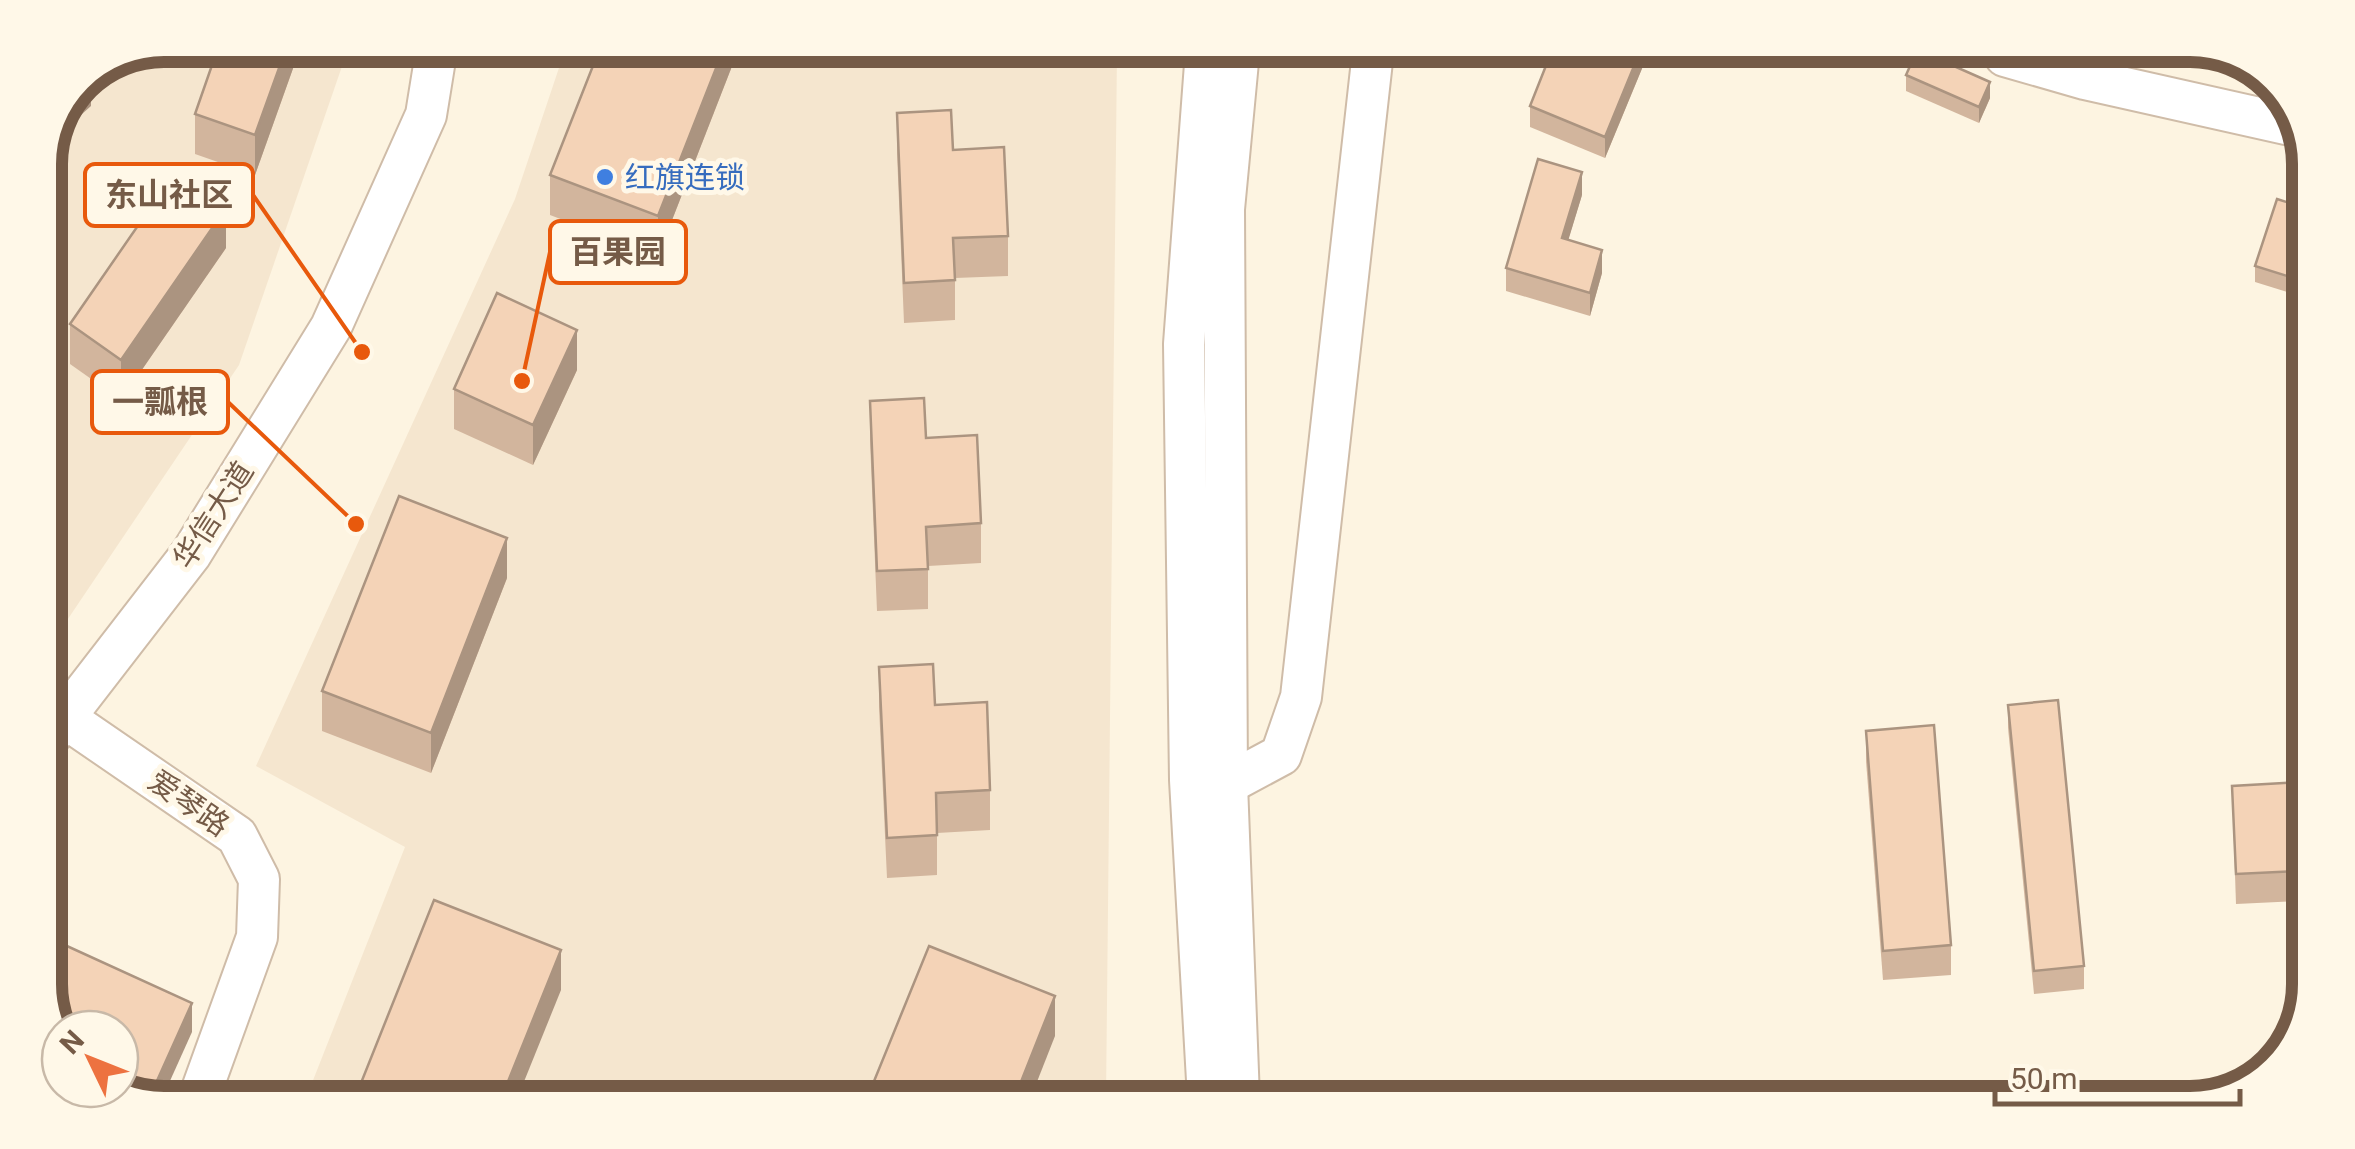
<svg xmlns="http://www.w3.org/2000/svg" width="2355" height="1149" viewBox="0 0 2355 1149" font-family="Roboto,'Noto Sans SC',sans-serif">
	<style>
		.residential { fill: #f5e6cf }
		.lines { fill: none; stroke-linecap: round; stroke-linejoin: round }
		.minor-casing { stroke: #cfbca8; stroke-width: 44 }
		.minor { stroke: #fff; stroke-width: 40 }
		.wall { fill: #d2b59d }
		.shaded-wall { fill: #ab9480 }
		.building { fill: #f4d3b7; stroke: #ab9480; stroke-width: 2.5 }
		.shop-dot { fill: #3f7fe0; stroke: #fff8e8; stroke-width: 4 }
		.labels { text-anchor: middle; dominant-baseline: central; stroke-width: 10; stroke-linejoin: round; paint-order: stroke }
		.shop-label { font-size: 30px; fill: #366cbe; stroke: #fff8e8; text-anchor: start }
		.street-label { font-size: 30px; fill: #755b47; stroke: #fff8e8 }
		.rim { fill: none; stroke: #755b47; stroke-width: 12 }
		.leader { fill: none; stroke: #e8590c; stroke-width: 4 }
		.callout-dot { fill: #e8590c; stroke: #fff8e8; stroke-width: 4 }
		.callout { fill: #fff8e8; stroke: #e8590c; stroke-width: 4 }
		.callout-label { font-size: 32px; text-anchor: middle; font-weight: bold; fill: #755b47 }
	</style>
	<rect width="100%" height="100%" fill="#fdf4e1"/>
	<!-- residential -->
	<g class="residential">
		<polygon points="165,45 349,46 239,365 45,653 45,158 81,80"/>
		<polygon points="566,47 1117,51 1106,1098 308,1093 405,847 256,766 515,199"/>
	</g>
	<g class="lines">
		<!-- minor casing -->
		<g class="minor-casing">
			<g id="minor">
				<polyline points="1206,51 1184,344 1190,780 1208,1098"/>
				<polyline points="2005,56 2085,79 2299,127"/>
				<polyline points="65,718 237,836 259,879 257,937 201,1092"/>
				<polyline points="45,743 191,554 331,327 426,115 437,47"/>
				<polyline points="1227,784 1281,755 1301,697 1373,52"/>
				<polyline points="1239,1098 1227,784 1224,209 1239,51"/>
			</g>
		</g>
		<!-- minor -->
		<use href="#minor" class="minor"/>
	</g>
	<!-- wall -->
	<g class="wall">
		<polygon points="219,45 301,46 255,175 195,154 195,114"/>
		<polygon points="734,48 734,61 658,256 550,215 550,175"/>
		<polygon points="1551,53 1648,54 1605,158 1530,127 1530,106"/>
		<polygon points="1906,75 1990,98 1979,123 1906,91"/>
		<polygon points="897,113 953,150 1008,236 1008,276 955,278 955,320 904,323 897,153"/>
		<polygon points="1582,195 1568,240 1602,273 1590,316 1506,291 1506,268"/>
		<polygon points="2309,209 2308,261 2297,295 2255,282 2255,266"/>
		<polygon points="226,248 121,400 70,364 70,324"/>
		<polygon points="577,370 533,465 454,429 454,389"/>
		<polygon points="870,401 926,438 981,523 981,563 928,566 928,609 877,611 870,440"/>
		<polygon points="2306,446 2305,528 2289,523 2289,493"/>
		<polygon points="507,578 431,773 322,731 322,691"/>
		<polygon points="879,667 935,705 990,790 990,830 937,833 937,875 887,878 879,707"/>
		<polygon points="2008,705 2084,966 2084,989 2034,994 2008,728"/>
		<polygon points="1866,731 1951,945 1951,975 1883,980 1866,761"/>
		<polygon points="2301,782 2300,901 2236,904 2232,786"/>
	</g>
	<!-- shaded-wall -->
	<g class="shaded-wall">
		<polygon points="287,46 301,46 255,175 255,135"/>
		<polygon points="724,48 734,48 734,61 658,256 658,216"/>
		<polygon points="1639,54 1648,54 1605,158 1605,137"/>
		<polygon points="91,76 91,106 54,139 81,80"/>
		<polygon points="1990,82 1990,98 1979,123 1979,107"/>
		<polygon points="1582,172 1582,195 1562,261 1562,238"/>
		<polygon points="226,208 226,248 121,400 121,360"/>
		<polygon points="2309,245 2308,261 2297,295 2297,279"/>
		<polygon points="1602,250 1602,273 1590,316 1590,293"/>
		<polygon points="577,330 577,370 533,465 533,425"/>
		<polygon points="507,538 507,578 431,773 431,733"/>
		<polygon points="561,950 561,990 519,1094 503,1094"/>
		<polygon points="1055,996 1055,1036 1031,1097 1015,1097"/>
		<polygon points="192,1003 192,1032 165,1092 152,1092"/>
	</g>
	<!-- building -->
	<g class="building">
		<polygon points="219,45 287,46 255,135 195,114"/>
		<polygon points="600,48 724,48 658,216 550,175"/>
		<polygon points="1551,53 1639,54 1605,137 1530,106"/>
		<polygon points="1915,55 1929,55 1990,82 1979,107 1906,75"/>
		<polygon points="951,110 953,150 1004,147 1008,236 953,238 955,280 904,283 897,113"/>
		<polygon points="1538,159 1582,172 1562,238 1602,250 1590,293 1506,268"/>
		<polygon points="175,172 226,208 121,360 70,324"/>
		<polygon points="2277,199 2309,209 2309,245 2297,279 2255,266"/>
		<polygon points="497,293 577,330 533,425 454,389"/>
		<polygon points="924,398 926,438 977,435 981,523 926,527 928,569 877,571 870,401"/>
		<polygon points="2306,446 2305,499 2289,493"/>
		<polygon points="399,496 507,538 431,733 322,691"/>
		<polygon points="933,664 935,705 987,702 990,790 936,793 937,835 887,838 879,667"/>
		<polygon points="2058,700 2084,966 2034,971 2008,705"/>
		<polygon points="1934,725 1951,945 1883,951 1866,731"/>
		<polygon points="2301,782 2300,871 2236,874 2232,786"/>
		<polygon points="434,900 561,950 503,1094 357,1093"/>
		<polygon points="45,936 192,1003 152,1092 112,1092 109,1089 120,1089 120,1029 60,1029 60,1035 45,993"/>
		<polygon points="929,946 1055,996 1015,1097 868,1096"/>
	</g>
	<!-- markers -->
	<circle class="shop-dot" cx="605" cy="177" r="10"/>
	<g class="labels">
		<!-- shop labels -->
		<g class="shop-label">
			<text x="625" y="177">红旗连锁</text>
		</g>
		<!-- street labels -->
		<g class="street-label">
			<text transform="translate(213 515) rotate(-57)">华信大道</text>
			<text transform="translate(189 803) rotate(35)">爱琴路</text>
		</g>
	</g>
	<!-- crop -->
	<path d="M0 0H2355V1149H0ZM164 62H2190A102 102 0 0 1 2292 164V984A102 102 0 0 1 2190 1086H164A102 102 0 0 1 62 984V164A102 102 0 0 1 164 62Z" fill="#fff8e8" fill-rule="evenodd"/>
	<path class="rim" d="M164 62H2190A102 102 0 0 1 2292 164V984A102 102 0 0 1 2190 1086H164A102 102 0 0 1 62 984V164A102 102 0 0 1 164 62Z"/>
	<!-- callouts -->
	<path class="leader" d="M362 352L253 195M522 381L550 252M356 524L228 402"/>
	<g class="callout-dot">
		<circle cx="362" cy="352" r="10"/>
		<circle cx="522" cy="381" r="10"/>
		<circle cx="356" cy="524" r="10"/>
	</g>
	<g class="callout">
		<rect x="85" y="164" width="168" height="62" rx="10"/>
		<rect x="550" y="221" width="136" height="62" rx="10"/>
		<rect x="92" y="371" width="136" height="62" rx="10"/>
	</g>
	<g class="callout-label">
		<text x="169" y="206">东山社区</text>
		<text x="618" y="263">百果园</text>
		<text x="160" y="413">一瓢根</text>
	</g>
	<!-- north arrow -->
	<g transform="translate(90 1059) rotate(313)"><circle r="48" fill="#fff8e8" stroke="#c8b9a8" stroke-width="2.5"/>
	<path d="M0-8L18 38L0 25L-18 38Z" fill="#ed7240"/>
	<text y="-15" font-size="28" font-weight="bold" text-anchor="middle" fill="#755b47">N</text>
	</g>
	<!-- scale -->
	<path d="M1995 1089v15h245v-15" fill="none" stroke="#755b47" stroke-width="5"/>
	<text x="2010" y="1089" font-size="30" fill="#755b47" stroke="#fff8e8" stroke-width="8" paint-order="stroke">50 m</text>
</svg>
